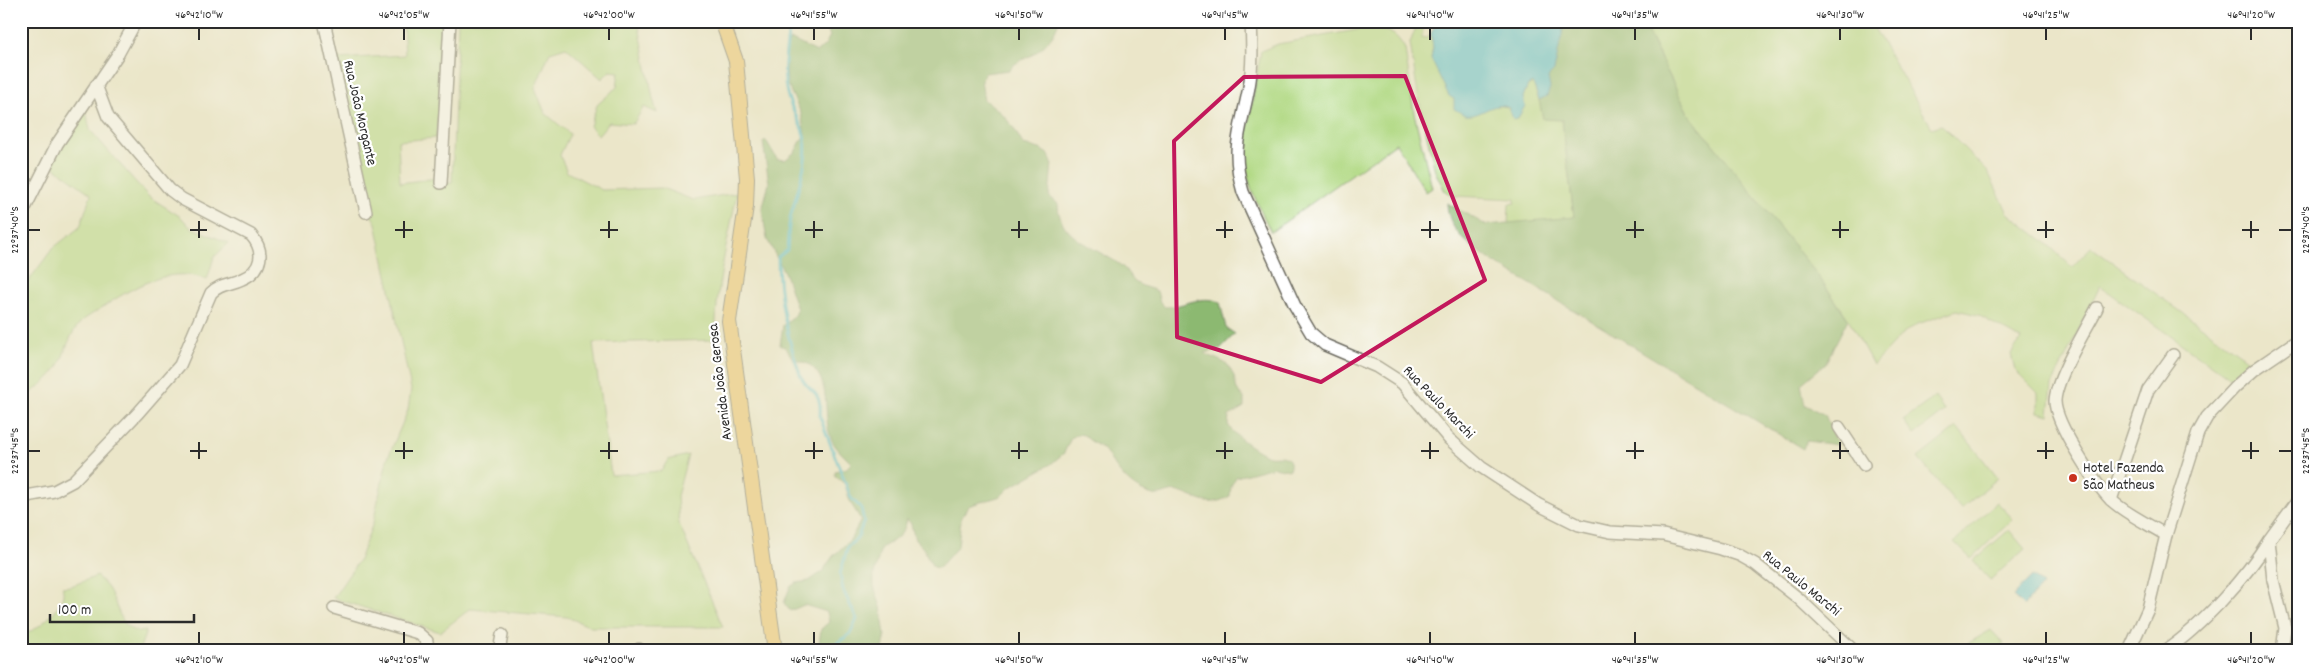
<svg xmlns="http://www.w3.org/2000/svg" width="2319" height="672" viewBox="0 0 2319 672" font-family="Dekko,sans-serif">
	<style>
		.green { fill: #b1d983; stroke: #6e8257 }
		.forest { fill: #8cb971; stroke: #5c724e }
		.water { fill: #54bdd0; stroke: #40747e }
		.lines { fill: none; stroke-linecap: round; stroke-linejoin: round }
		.stream { stroke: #54bdd0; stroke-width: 3 }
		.minor-casing { stroke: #6e6c62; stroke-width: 14 }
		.major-casing { stroke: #6e6c62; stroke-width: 16 }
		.minor { stroke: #fff; stroke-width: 11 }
		.major { stroke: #efc469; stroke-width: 14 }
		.marked { fill: none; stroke: #c2185b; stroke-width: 4; stroke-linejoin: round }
		.ticks { fill: none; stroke: #2b2b2b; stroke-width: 2 }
		.poi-dot { fill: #c8321e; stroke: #fff; stroke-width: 2 }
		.labels { text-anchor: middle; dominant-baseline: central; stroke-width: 4.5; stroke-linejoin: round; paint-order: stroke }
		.street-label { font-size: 15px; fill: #2b2b2b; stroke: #fff }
		.poi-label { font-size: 15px; fill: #2b2b2b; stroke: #fff; text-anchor: start }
		.neatline { fill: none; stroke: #2b2b2b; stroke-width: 2 }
		.ticks-label { font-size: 12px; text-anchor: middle; fill: #2b2b2b }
	</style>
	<rect width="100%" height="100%" fill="#fff"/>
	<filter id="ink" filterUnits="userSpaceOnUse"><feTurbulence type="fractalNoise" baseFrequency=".02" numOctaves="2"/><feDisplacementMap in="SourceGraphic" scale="10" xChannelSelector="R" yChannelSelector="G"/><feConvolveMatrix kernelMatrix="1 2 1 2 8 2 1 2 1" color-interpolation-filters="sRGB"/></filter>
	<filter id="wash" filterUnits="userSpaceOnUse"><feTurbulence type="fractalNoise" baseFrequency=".0096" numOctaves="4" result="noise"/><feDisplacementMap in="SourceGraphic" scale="20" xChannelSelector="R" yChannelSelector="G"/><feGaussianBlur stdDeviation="1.12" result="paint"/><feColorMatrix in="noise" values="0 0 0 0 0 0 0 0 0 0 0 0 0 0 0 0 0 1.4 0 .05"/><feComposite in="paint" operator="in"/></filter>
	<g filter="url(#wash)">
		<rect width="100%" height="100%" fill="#ebe6c9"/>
		<!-- green -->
		<g class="green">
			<path d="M 403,21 L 446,21 L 436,138 L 398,141 L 400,183 L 437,178 L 437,186 L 452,182 L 458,21 L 638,21 L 653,99 L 657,113 L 644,107 L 633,124 L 609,122 L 598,135 L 590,126 L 597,105 L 617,87 L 619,72 L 610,71 L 602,79 L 566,47 L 550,52 L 535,88 L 545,113 L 570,134 L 560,155 L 567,172 L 602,190 L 662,188 L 693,200 L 737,193 C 728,241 714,291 716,340 L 593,343 L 611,475 L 661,471 L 668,460 L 688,455 L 677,496 L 679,524 L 723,627 L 591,627 L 567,617 L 470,609 L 440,632 L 333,598 L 359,560 L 373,523 L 387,460 L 408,410 L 411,389 L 376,223 L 368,210 L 339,71 L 338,59 L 405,55 Z"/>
			<polygon points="1642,21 1870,21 1932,128 1941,125 1988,172 2008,213 2045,242 2072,267 2091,247 2251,362 2231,379 2100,286 2052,385 2049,415 2038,412 2038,393 2015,370 2011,354 2021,339 1978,315 1957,310 1918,324 1903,333 1873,365 1849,320 1819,277 1688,113"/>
			<path d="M 1418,22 L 1425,23 L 1421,37 L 1427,38 L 1431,33 L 1433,48 L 1431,59 L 1454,99 L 1474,114 C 1484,110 1498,102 1509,108 L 1510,113 L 1523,97 L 1528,85 L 1533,83 L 1539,100 L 1562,120 L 1574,217 L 1508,225 L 1509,204 L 1515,203 L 1515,199 L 1454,196 L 1445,191 L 1435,171 L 1418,95 L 1410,43 Z"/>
			<path d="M 1362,29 C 1383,30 1394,28 1405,49 L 1414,113 L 1432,188 L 1426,192 L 1396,143 L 1271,232 C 1258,205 1244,180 1244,149 L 1261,51 L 1278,44 Z"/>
			<path d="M 86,111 L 90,130 L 148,196 L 181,217 L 190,227 L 229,243 L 214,257 L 207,280 C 163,261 118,298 83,320 C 69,333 67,349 59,365 C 50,380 34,390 21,401 L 21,291 L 53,248 L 80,227 L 91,194 L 51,165 L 68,132 Z"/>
			<polygon points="1935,397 1945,411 1914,435 1903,420"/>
			<polygon points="1957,427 1998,478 1961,509 1918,458"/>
			<polygon points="1997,502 2013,519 1971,559 1954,542"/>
			<polygon points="2009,530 2025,549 1990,580 1973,561"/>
			<path d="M 97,576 C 100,580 105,584 108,588 C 119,605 120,636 146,631 L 139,651 L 21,651 L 21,635 C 36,632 70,604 62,587 L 71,586 Z"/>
			<polygon points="1991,630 2004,644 1992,651 1962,651 1960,648"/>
		</g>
		<!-- forest -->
		<g class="forest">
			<path d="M 824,21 L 1059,21 C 1054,36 1046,46 1032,55 C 1023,60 1016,61 1009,70 L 985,73 L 981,80 L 984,100 C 1001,109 1015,128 1023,145 L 1040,149 L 1049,155 L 1052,163 L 1049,196 L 1058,204 C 1058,241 1101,248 1124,268 C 1127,271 1130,276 1133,280 C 1138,286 1150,288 1157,291 L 1160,302 L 1165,307 C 1184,307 1200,294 1220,302 L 1226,328 L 1235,334 L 1219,350 L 1204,353 L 1227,364 L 1234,376 L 1237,390 L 1244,398 L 1244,407 L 1229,416 C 1229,417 1228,423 1228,424 C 1231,434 1259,453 1269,456 C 1274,457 1280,455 1285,457 C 1291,459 1291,465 1289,470 L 1274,467 L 1236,477 L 1231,486 L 1230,496 C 1207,509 1201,499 1179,492 C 1170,489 1162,497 1153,495 C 1134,490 1123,478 1112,462 C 1109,458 1107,452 1103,449 C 1097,444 1090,442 1084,435 L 1078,434 L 1071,438 L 1064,453 L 1051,464 L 1009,488 L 1001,496 L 968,506 L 961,519 L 958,546 L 939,568 L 933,567 L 923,548 L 915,540 L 911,524 L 907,519 C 904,536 895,540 881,548 L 874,574 L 874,586 L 881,607 L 885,636 L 883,651 L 818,651 L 821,629 L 829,622 L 827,612 L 804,605 L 790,611 L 784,603 L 790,587 L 796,583 L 809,581 L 822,572 L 833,556 L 850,540 L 861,520 L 850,502 L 845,484 L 835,476 L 835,471 L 847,468 L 851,463 C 844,455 833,447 830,435 C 823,414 831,382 811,366 C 807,362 798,361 793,359 L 786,348 L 780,345 L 783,325 L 796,314 L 797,309 L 785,274 L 767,239 L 762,210 L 769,183 L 763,142 L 765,140 L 767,142 L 777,159 L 785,160 L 795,152 L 805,134 L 801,113 L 787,84 L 785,53 L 789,41 L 792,40 L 817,52 L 825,45 L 830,36 Z"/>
			<path d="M 1565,21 L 1642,21 L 1688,113 L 1819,277 L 1848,319 L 1825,364 L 1801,384 L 1805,405 L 1825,415 L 1838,445 L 1806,441 L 1803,449 L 1489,259 C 1467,242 1449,233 1447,203 L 1486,225 L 1574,217 L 1562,120 L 1543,119 L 1539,100 L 1547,96 L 1548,77 Z"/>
		</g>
		<!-- water -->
		<g class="water">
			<path d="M 1438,21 L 1565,21 L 1554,71 L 1548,77 L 1550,88 L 1547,96 L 1539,100 L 1533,83 L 1528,85 L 1523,97 L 1525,106 L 1518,118 L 1513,119 L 1509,108 C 1494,99 1481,118 1465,115 C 1462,114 1457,110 1454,109 L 1454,99 L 1449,96 L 1431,59 L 1433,48 L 1431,33 Z"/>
			<polygon points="2032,576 2043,585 2023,606 2013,596"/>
		</g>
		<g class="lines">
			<!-- stream -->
			<path class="stream" d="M 789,21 C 788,47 780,71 788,97 C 792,112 803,124 805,140 C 809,162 795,197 790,219 C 788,229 788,240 787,250 L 778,257 C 778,295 787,338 800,374 C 808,395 822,386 820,417 L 851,498 L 861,508 L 864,521 L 857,539 L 848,546 L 840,574 L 843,590 L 857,619 L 850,634 L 834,645 L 835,651"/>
		</g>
	</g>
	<g filter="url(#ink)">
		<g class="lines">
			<!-- minor casing -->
			<g class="minor-casing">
				<g id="minor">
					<polyline points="324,21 366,212"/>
					<path d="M 1251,21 C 1252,43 1253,65 1249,87 C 1241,130 1230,147 1243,192 L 1295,306 L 1311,333 L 1325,345 L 1377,367 L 1402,383 L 1449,439 L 1481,467 L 1539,505 L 1579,525 L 1610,532 L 1663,535 L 1721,549 L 1739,555 L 1755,564 L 1798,598 L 1854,651"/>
					<polyline points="441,183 450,21"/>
					<polyline points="21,216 57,144 118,54 136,21"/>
					<path d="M 2097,308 C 2086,330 2056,378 2055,401 C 2055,423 2095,484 2111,500 C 2126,514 2148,524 2166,535"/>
					<polyline points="1839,427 1864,465"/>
					<path d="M 21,497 L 54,491 L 73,481 L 138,413 L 180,365 L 211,293 C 221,283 230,285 242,279 C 263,270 265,251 251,235 L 182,199 L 170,190 L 108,117 L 96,85"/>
					<polyline points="2111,500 2148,390 2173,355"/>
					<polyline points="2269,540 2298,500"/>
					<polyline points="334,608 418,633 427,641 428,651"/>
					<polyline points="499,651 502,635"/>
					<polyline points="639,651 639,649"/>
					<polyline points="2129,651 2148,609 2166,535 2198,433 2207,417 2235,387 2254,370 2298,340"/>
					<path d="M 2165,651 C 2201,627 2247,576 2269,540 L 2273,580 L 2285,628 L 2282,651"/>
				</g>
			</g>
			<!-- major casing -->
			<g class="major-casing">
				<polyline id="major" points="722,21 736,61 747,178 746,206 729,321 775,651"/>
			</g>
			<!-- minor -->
			<use href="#minor" class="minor"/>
			<!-- major -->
			<use href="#major" class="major"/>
		</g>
	</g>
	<!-- marked area -->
	<path d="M0 0H2319V672H0ZM 1405,76 L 1485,280 L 1321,382 L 1177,337 L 1174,141 L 1244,77 Z" fill="#ebe6c9" fill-opacity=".55" fill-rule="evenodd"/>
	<path class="marked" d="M 1405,76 L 1485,280 L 1321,382 L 1177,337 L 1174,141 L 1244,77 Z"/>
	<!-- ticks -->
	<path class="ticks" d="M 199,28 L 199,40M 404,28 L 404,40M 609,28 L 609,40M 814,28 L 814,40M 1019,28 L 1019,40M 1225,28 L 1225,40M 1430,28 L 1430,40M 1635,28 L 1635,40M 1840,28 L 1840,40M 2046,28 L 2046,40M 2251,28 L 2251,40M 199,221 L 199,238M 404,221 L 404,238M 609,221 L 609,238M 814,221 L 814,238M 1019,221 L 1019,238M 1225,221 L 1225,238M 1430,221 L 1430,238M 1635,221 L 1635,238M 1840,221 L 1840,238M 2046,221 L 2046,238M 2251,221 L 2251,238M 28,230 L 40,230M 190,230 L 207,230M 395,230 L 413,230M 600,230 L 618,230M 805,230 L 823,230M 1011,230 L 1028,230M 1216,230 L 1233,230M 1421,230 L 1439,230M 1626,230 L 1644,230M 1832,230 L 1849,230M 2037,230 L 2054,230M 2242,230 L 2259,230M 2279,230 L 2292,230M 199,442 L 199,459M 404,442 L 404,459M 609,442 L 609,459M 814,442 L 814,459M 1019,442 L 1019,459M 1225,442 L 1225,459M 1430,442 L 1430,459M 1635,442 L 1635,459M 1840,442 L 1840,459M 2046,442 L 2046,459M 2251,442 L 2251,459M 28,451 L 40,451M 190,451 L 207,451M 395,451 L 413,451M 600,451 L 618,451M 805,451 L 823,451M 1011,451 L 1028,451M 1216,451 L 1233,451M 1421,451 L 1439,451M 1626,451 L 1644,451M 1832,451 L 1849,451M 2037,451 L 2054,451M 2242,451 L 2259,451M 2279,451 L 2292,451M 199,632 L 199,644M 404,632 L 404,644M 609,632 L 609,644M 814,632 L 814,644M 1019,632 L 1019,644M 1225,632 L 1225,644M 1430,632 L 1430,644M 1635,632 L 1635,644M 1840,632 L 1840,644M 2046,632 L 2046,644M 2251,632 L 2251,644"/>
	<!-- markers -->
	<circle class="poi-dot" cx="2073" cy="478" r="5"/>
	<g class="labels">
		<!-- street labels -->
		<g class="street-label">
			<text transform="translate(359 113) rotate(77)">Rua João Morgante</text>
			<text transform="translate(721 382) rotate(-97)">Avenida João Gerosa</text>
			<text transform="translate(1438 403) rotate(46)">Rua Paulo Marchi</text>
			<text transform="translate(1801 584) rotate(39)">Rua Paulo Marchi</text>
		</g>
		<!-- poi labels -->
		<g class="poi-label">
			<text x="2083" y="469">Hotel Fazenda<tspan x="2083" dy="17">São Matheus</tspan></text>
		</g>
	</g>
	<!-- margin -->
	<rect width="2319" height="672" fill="none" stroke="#fff" stroke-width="55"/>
	<!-- scale -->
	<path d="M50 614v8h144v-8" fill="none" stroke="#2b2b2b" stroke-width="2.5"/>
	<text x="58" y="614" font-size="15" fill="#2b2b2b" stroke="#ffffff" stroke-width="4" paint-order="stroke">100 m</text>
	<rect x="28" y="28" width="2264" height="616" class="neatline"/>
	<g class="ticks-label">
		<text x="199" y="18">46°42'10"W</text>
		<text x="404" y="18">46°42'05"W</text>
		<text x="609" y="18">46°42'00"W</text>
		<text x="814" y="18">46°41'55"W</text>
		<text x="1019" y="18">46°41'50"W</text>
		<text x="1225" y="18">46°41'45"W</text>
		<text x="1430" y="18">46°41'40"W</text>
		<text x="1635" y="18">46°41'35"W</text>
		<text x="1840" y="18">46°41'30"W</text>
		<text x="2046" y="18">46°41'25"W</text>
		<text x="2251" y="18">46°41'20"W</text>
		<text transform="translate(14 230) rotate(-90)" y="4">22°37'40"S</text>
		<text transform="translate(2305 230) rotate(-90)" y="4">22°37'40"S</text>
		<text transform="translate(14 451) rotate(-90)" y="4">22°37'45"S</text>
		<text transform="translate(2305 451) rotate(-90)" y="4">22°37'45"S</text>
		<text x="199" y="663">46°42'10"W</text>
		<text x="404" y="663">46°42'05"W</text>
		<text x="609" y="663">46°42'00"W</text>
		<text x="814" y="663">46°41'55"W</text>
		<text x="1019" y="663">46°41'50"W</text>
		<text x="1225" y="663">46°41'45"W</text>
		<text x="1430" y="663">46°41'40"W</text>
		<text x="1635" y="663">46°41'35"W</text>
		<text x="1840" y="663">46°41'30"W</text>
		<text x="2046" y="663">46°41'25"W</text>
		<text x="2251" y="663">46°41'20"W</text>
	</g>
</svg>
